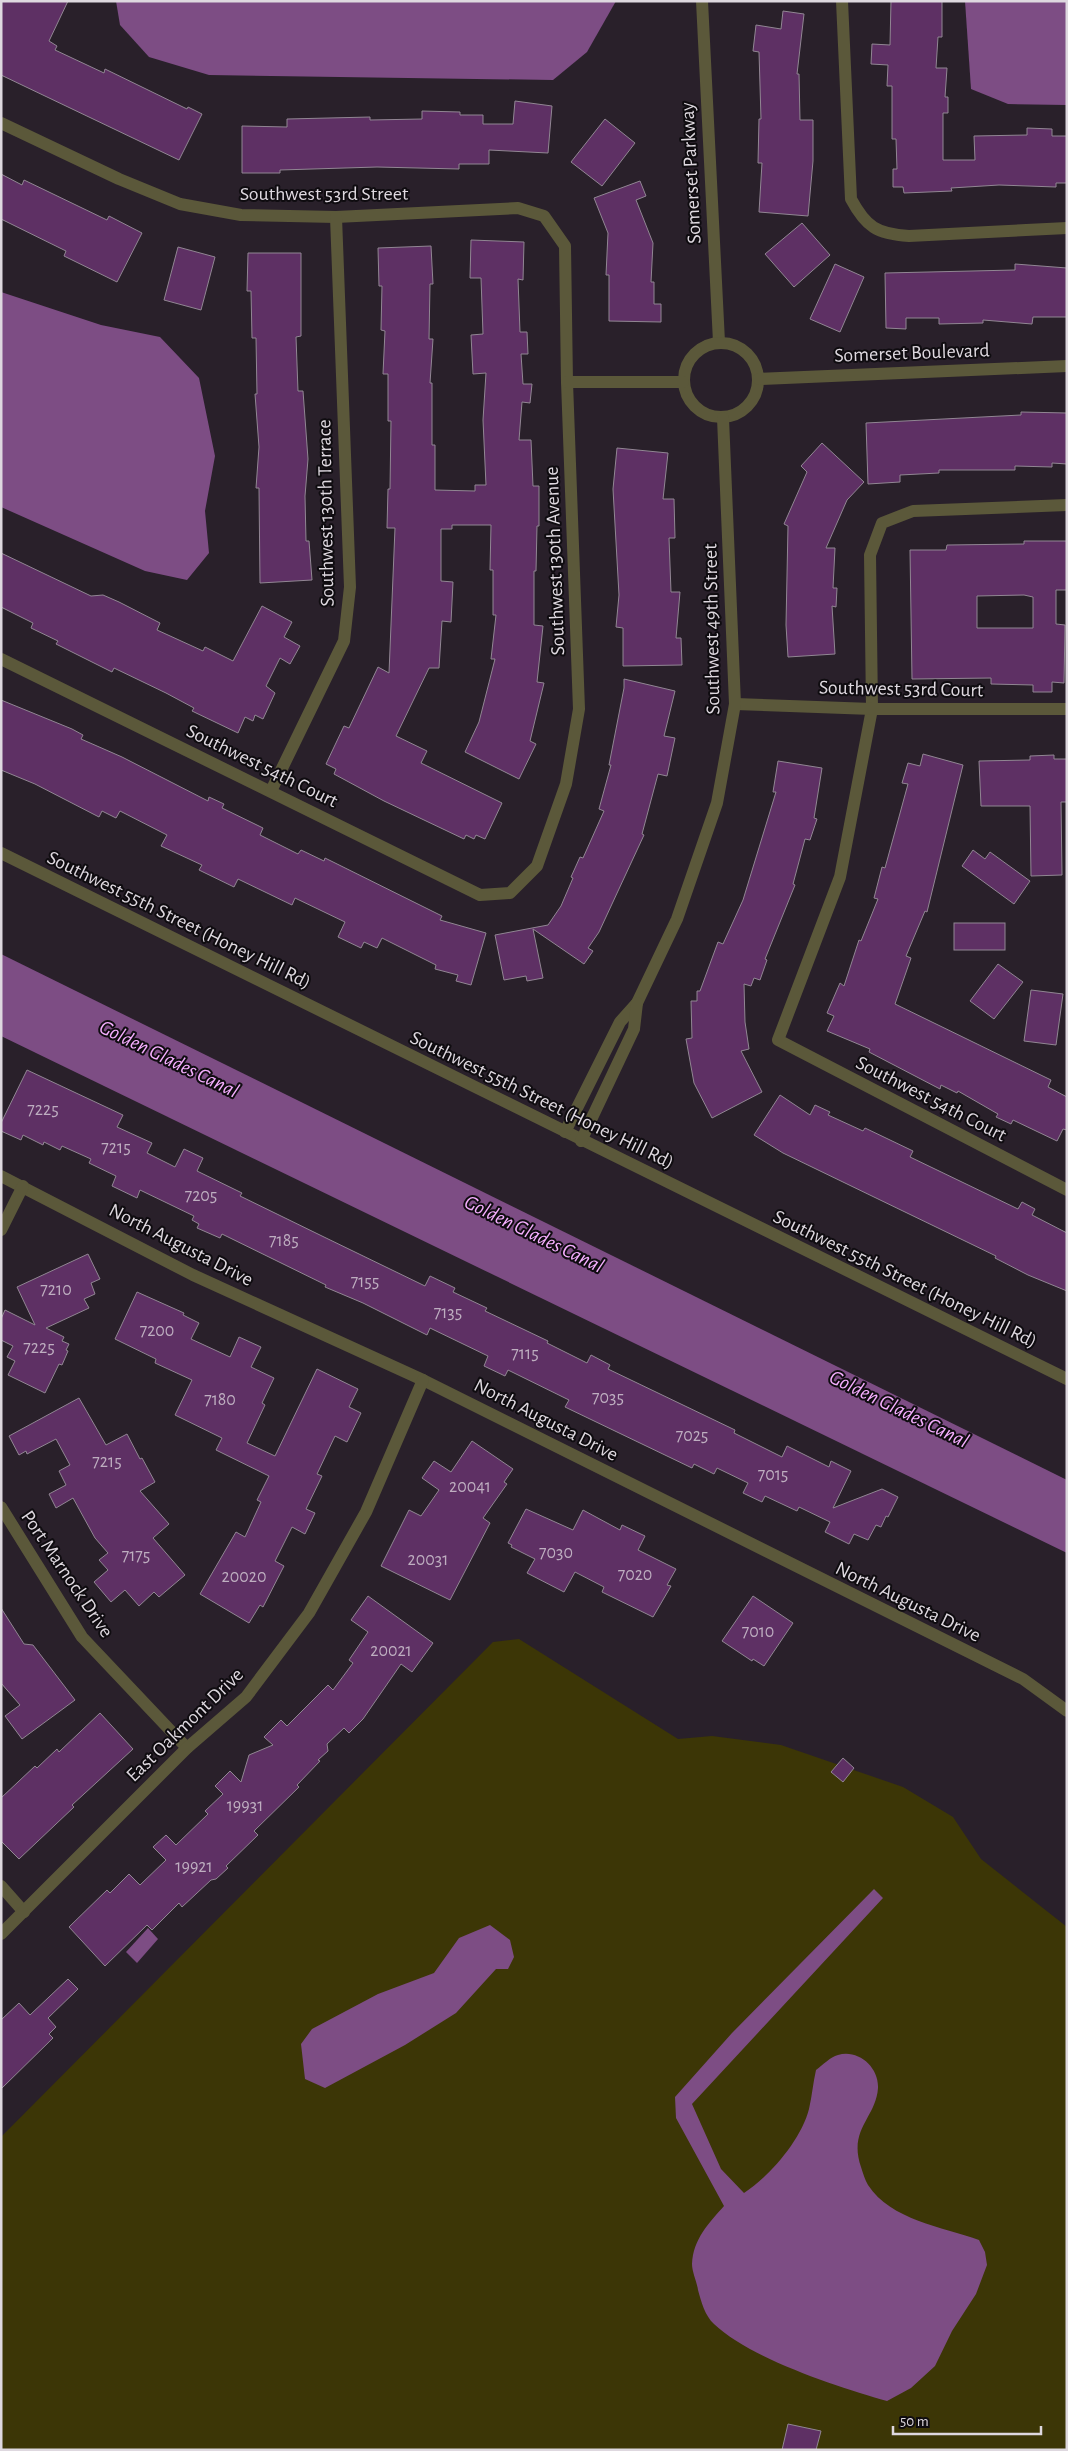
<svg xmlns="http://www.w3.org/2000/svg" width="1068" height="2451" viewBox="0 0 1068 2451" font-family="'Alegreya Sans',sans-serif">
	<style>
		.green { fill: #3c3606 }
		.water { fill: #7d4d84 }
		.building { fill: #5e3064; stroke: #918693; fill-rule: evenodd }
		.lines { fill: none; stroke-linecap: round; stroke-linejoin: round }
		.minor { stroke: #5b583a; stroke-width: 12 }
		.labels { text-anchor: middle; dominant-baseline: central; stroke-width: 4; stroke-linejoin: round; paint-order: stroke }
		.number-label { font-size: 18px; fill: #beaec0 }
		.street-label { font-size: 20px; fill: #ded8df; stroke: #0f0c10 }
		.water-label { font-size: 21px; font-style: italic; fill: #f5aefe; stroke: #0f0c10 }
	</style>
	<rect width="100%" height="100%" fill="#29202a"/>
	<!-- green -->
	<polygon class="green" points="519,1639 678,1739 712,1736 781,1745 903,1787 953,1817 981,1859 1067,1927 1067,2450 1,2450 1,2137 493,1642"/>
	<!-- water -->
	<g class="water">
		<polygon points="116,1 616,1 587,52 553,80 209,75 149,57 120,25"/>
		<polygon points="965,1 1067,1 1067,105 1008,104 971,89"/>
		<polygon points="1,292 101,325 160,337 199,378 215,456 205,511 209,553 187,580 145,571 1,507"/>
		<polygon points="1,954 1067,1480 1067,1553 1,1036"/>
		<path d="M 874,1889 L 883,1898 L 692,2104 L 721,2169 L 744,2193 C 770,2176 801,2140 809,2109 C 812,2096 813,2083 816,2070 C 823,2065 830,2057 838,2055 C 858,2049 879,2067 878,2088 C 876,2118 848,2129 861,2167 C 863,2173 865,2180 868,2185 C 891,2220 942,2227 979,2240 L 985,2252 L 987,2265 L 976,2294 L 952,2331 L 935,2366 L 911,2388 L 887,2401 C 838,2387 751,2359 714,2324 C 705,2316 701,2301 698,2290 C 697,2282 692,2272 692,2264 C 693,2239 709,2223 724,2206 L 676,2118 L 675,2097 L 732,2033 Z"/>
		<polygon points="490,1925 510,1940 514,1957 508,1969 496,1969 456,2013 405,2045 325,2088 305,2079 301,2044 312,2029 378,1994 434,1973 459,1938"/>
		<polygon points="148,1928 158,1939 137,1963 126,1952"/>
	</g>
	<!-- building -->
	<g class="building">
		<polygon points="1,1 68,1 49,41 57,46 55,50 104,73 105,69 187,109 188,107 202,114 179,160 1,75"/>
		<polygon points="891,1 942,1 942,37 938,37 936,68 947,68 945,97 948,97 948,113 943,113 943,160 975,160 974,136 1027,135 1027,128 1052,129 1052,136 1067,136 1067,183 1056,183 1056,187 999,185 951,188 952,191 904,193 903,187 893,187 893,169 897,169 896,139 892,139 892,86 887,86 888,65 871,64 872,44 890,45"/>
		<polygon points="783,11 804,14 797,74 799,74 800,120 813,120 813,161 808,216 759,212 762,163 758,163 759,119 761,119 759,52 753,51 756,25 781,29"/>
		<polygon points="515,101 552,106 548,153 489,150 489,164 459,164 459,169 377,167 280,170 280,173 242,173 242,126 287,127 287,119 370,117 370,120 422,119 422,111 460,112 460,115 483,115 483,124 513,124"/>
		<polygon points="605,119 635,143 602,186 571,162"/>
		<polygon points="1,174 22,185 24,180 107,220 109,216 142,233 117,282 64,256 66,251 1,219"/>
		<polygon points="640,181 646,196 636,200 653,243 651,282 654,282 654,304 661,304 661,322 609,321 609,275 606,275 608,233 594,198"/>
		<polygon points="802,223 830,255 794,287 765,254"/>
		<polygon points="471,240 524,242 523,280 518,279 520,332 527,332 528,354 521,354 523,384 532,384 530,403 522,402 519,440 531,440 533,486 539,486 539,526 537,526 536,571 534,571 534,625 543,626 537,682 544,683 530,741 536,744 519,779 465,752 479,722 495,659 491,659 496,615 493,615 493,570 490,570 491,525 452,525 452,529 441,529 441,581 453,582 451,622 442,621 439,668 429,668 396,736 427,751 421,763 502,803 485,839 476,835 474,839 466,835 464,839 384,801 334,774 336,769 326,764 344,726 349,728 378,667 389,673 395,528 387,528 388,489 390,489 391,421 388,421 388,374 383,374 385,331 381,330 382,286 379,286 378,248 431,246 433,284 430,284 429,339 433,339 430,383 432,383 432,445 435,445 435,490 475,491 475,485 486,485 483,420 486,373 473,374 471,335 483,334 481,278 470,278"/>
		<polygon points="178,247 215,257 201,310 164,300"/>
		<polygon points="248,253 301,253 301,336 296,337 298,391 303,391 308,459 305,496 306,541 309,541 312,580 260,583 259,488 256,488 259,447 255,394 257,394 256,338 252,338 251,291 247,291"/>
		<polygon points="835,264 864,277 840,332 810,319"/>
		<polygon points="1015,264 1067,268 1067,317 1033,317 1032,324 983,320 983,323 939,324 939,318 906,318 906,329 886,328 885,273 1015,270"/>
		<polygon points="1021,412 1067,413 1067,464 1052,463 1052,467 1015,466 1015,470 939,470 939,473 900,475 900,482 868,484 866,423 1021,415"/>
		<polygon points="822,443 864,482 847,500 826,548 835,548 833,588 837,588 836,607 832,606 835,654 788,657 786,625 788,526 784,524 807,472 801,466"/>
		<polygon points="617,448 668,453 663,499 674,499 675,538 669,538 671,592 680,592 676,638 681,638 682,665 623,666 623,628 616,627 619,595 613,489"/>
		<path d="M 1024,541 L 1067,541 L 1067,590 L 1056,590 L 1056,624 L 1065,625 L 1064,683 L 1052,682 L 1052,692 L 1033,692 L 1033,685 L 991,684 L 991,678 L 912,679 L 910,550 L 946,550 L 947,545 L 1024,544 ZM 1024,595 L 1033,597 L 1033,628 L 977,628 L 977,596 Z"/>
		<polygon points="1,553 91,596 103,595 119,602 160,623 157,630 203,651 205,647 233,661 262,606 292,622 284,637 300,646 290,664 280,658 266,686 275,693 263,719 255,715 253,721 245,717 238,733 192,711 194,708 166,693 114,668 112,672 56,644 58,641 31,628 33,623 1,607"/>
		<polygon points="624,679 675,691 664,736 675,738 667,776 658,774 642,834 644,835 599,932 588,948 593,951 584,964 533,929 543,978 527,981 526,976 504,980 495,935 548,925 561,906 573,878 571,877 580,857 583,858 604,811 599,809 611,765 609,765 624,688"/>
		<polygon points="1,700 72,729 83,735 81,739 122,757 208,801 209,797 224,804 222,808 263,828 260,835 298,854 301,850 324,861 325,858 442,916 440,920 486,933 471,985 456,981 458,975 435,969 436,965 382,938 377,948 364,942 361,948 338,937 345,922 295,898 292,905 238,879 234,887 199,870 202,865 161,846 167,835 120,811 116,818 102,811 99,817 35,784 1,770"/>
		<polygon points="923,754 963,765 927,912 925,911 906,956 911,958 895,1004 1051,1080 1048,1087 1067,1097 1067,1130 1063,1129 1057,1141 1013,1120 1011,1124 996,1117 998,1114 958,1091 957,1093 941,1085 940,1089 869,1052 870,1049 827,1031 834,1016 827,1013 840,983 844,986 859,940 861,941 878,899 874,898 882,867 885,868 908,784 902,783 908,763 920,766"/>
		<polygon points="1054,755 1054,759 1067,759 1067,802 1061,802 1062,875 1031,876 1030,806 981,806 979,761 1030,760 1030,756"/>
		<polygon points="778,761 822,768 814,818 817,819 810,840 805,839 793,884 795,885 765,959 767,960 760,980 754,978 751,986 744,984 745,1022 749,1049 741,1051 762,1092 712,1118 694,1083 686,1039 692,1038 691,1001 697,1001 697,991 700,991 718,942 723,944 743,900 776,792 773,792"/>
		<polygon points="973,850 985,859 990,852 1030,881 1014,904 962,866"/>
		<rect x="954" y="923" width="51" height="27"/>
		<polygon points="998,964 1023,982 994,1019 970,1001"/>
		<polygon points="1031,990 1063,994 1056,1045 1024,1041"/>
		<polygon points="27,1070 123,1115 117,1127 152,1143 147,1153 175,1167 184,1149 203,1158 197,1171 242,1193 240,1196 324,1237 425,1286 430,1276 455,1288 453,1292 487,1308 485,1311 548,1341 547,1343 587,1363 591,1355 610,1365 608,1369 735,1430 734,1433 782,1457 787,1446 829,1467 831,1461 851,1471 833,1508 882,1489 898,1497 888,1517 886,1516 881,1527 876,1525 868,1540 854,1534 849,1544 825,1532 830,1522 799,1507 797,1511 765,1496 762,1502 743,1493 748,1483 717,1468 714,1474 694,1464 692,1468 565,1407 569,1400 508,1370 505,1376 484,1366 488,1356 430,1328 427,1335 363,1303 325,1287 326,1285 222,1234 220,1238 197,1228 199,1224 192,1220 194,1216 140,1190 137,1198 112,1186 116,1176 89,1163 91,1159 62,1146 60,1150 44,1142 43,1145 23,1135 21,1140 1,1131 1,1123"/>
		<polygon points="780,1095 810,1115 815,1105 830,1112 828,1115 863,1131 865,1128 913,1151 910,1157 1018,1209 1022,1202 1035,1209 1032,1215 1067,1233 1067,1291 1028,1275 995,1258 996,1256 783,1153 754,1135"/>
		<polygon points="88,1254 100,1279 91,1283 95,1294 84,1299 89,1308 46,1328 64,1337 62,1341 69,1344 66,1350 68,1351 62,1365 59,1364 45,1393 8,1375 15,1361 7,1357 13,1346 1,1340 1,1319 5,1310 35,1325 17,1287"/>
		<polygon points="137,1292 184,1313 183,1315 199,1323 191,1339 230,1357 239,1337 261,1347 251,1367 274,1378 262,1403 265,1405 247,1443 275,1456 317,1369 358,1389 349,1407 361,1413 347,1442 335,1436 317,1474 322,1476 306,1509 315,1513 305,1534 292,1527 275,1561 284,1566 263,1607 260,1605 249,1623 200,1594 236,1532 245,1537 261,1502 257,1500 269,1476 216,1450 222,1438 175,1415 192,1380 155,1363 156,1359 115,1339"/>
		<polygon points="79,1398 106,1445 127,1434 140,1459 142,1458 155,1482 140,1491 169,1524 153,1538 185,1575 159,1597 154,1592 139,1606 125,1590 111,1602 94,1582 108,1570 99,1560 108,1553 95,1538 73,1498 56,1508 49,1494 66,1485 59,1471 70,1465 56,1439 27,1454 26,1451 19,1455 9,1436"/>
		<polygon points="472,1441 513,1469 504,1482 507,1484 483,1518 490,1523 450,1600 381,1566 409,1510 421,1516 439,1490 422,1478 434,1461 451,1472"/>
		<polygon points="526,1509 573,1530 583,1510 620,1530 622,1525 645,1536 638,1550 676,1569 667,1585 671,1586 653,1617 602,1592 604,1587 575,1572 564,1592 527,1573 535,1559 511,1547 512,1545 508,1543"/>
		<polygon points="368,1596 433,1643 412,1672 401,1664 363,1719 349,1733 344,1728 327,1744 328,1751 318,1760 320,1761 297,1785 299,1787 254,1831 258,1835 226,1866 228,1868 216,1879 211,1880 182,1907 179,1903 152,1930 147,1925 105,1966 69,1927 107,1890 110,1893 129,1874 140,1885 166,1860 153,1847 166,1835 176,1845 208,1814 205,1811 223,1794 215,1786 230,1771 241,1782 249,1755 273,1745 264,1737 281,1720 287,1726 328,1685 333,1690 353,1663 349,1660 368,1632 351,1620"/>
		<polygon points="753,1596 793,1623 764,1666 753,1659 752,1661 722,1641"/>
		<polygon points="1,1608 24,1644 33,1645 75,1700 22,1739 5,1716 20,1705 1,1683"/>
		<polygon points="100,1713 133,1749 72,1805 74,1807 19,1859 1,1841 1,1798 35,1766 37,1768 57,1749 59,1752"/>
		<polygon points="843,1758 854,1768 843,1782 831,1772"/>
		<polygon points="68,1979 78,1989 48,2018 56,2027 49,2034 53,2038 1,2089 1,2020 19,2003 30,2015"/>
		<polygon points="788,2424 821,2431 816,2450 782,2450"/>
	</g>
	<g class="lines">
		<!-- minor -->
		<g class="minor">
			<polyline points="702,1 719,342"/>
			<path d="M 842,1 L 851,199 C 866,227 877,234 909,236 L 1067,228"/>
			<polyline points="1,123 119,179 180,204 241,215 336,217 518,208 544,216 565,246 567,382 579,709 566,784 537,866 510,893 480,895 1,659"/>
			<circle cx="721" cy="380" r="37"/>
			<polyline points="759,379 1067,366"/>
			<polyline points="567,382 683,382"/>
			<polyline points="1067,505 913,511 882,523 870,555 872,709 840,877 778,1040 1067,1190"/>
			<polyline points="735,704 872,709 1067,709"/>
			<polyline points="271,791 344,641 350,587 336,217"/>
			<polyline points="1,853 1067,1379"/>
			<polyline points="565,1132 620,1022 637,1003 677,919 717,803 735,704 723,418"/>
			<polyline points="581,1141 634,1029 637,1003"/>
			<polyline points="1,1176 193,1275 423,1380 1023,1679 1067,1711"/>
			<polyline points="1,1230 23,1186"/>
			<polyline points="1,1507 82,1637 187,1748"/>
			<polyline points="1,1886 24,1912"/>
			<polyline points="1,1934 187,1748 246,1697 309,1613 366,1512 423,1380"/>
		</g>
	</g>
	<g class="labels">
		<!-- number labels -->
		<g class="number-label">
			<text x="43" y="1110">7225</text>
			<text x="116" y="1148">7215</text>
			<text x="201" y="1196">7205</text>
			<text x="284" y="1241">7185</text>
			<text x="365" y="1282">7155</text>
			<text x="56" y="1290">7210</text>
			<text x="448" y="1313">7135</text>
			<text x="157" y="1331">7200</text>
			<text x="39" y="1348">7225</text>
			<text x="525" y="1354">7115</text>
			<text x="608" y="1398">7035</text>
			<text x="220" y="1400">7180</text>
			<text x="692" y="1436">7025</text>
			<text x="107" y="1462">7215</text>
			<text x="773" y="1475">7015</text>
			<text x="470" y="1487">20041</text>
			<text x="556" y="1553">7030</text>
			<text x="136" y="1556">7175</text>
			<text x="428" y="1560">20031</text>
			<text x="635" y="1575">7020</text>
			<text x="244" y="1577">20020</text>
			<text x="758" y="1632">7010</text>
			<text x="391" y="1651">20021</text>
			<text x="245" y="1806">19931</text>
			<text x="194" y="1867">19921</text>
		</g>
		<!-- street labels -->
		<g class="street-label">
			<text transform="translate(691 173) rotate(-93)">Somerset Parkway</text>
			<text x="324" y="194">Southwest 53rd Street</text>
			<text transform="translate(912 353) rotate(-2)">Somerset Boulevard</text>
			<text transform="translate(326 513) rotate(-91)">Southwest 130th Terrace</text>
			<text transform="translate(555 561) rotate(-92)">Southwest 130th Avenue</text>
			<text transform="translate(712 629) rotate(-91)">Southwest 49th Street</text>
			<text transform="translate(901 689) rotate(1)">Southwest 53rd Court</text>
			<text transform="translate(262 766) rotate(26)">Southwest 54th Court</text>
			<text transform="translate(179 920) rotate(26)">Southwest 55th Street (Honey Hill Rd)</text>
			<text transform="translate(931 1099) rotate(27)">Southwest 54th Court</text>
			<text transform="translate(542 1100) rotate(26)">Southwest 55th Street (Honey Hill Rd)</text>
			<text transform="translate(181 1245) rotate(27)">North Augusta Drive</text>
			<text transform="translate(905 1279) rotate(26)">Southwest 55th Street (Honey Hill Rd)</text>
			<text transform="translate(546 1420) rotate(27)">North Augusta Drive</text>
			<text transform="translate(67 1574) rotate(56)">Port Marnock Drive</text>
			<text transform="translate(908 1602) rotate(26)">North Augusta Drive</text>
			<text transform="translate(185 1725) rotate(-44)">East Oakmont Drive</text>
		</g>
		<!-- water labels -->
		<g class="water-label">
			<text transform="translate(169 1059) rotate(26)">Golden Glades Canal</text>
			<text transform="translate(534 1234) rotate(26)">Golden Glades Canal</text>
			<text transform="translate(899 1409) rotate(26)">Golden Glades Canal</text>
		</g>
	</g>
	<!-- border -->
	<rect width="1068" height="2451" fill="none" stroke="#ded8df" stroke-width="5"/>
	<!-- scale -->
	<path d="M893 2426v8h148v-8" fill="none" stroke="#ded8df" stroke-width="2.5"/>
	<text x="900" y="2426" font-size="15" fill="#ded8df" stroke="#0f0c10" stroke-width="4" paint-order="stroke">50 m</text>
</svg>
